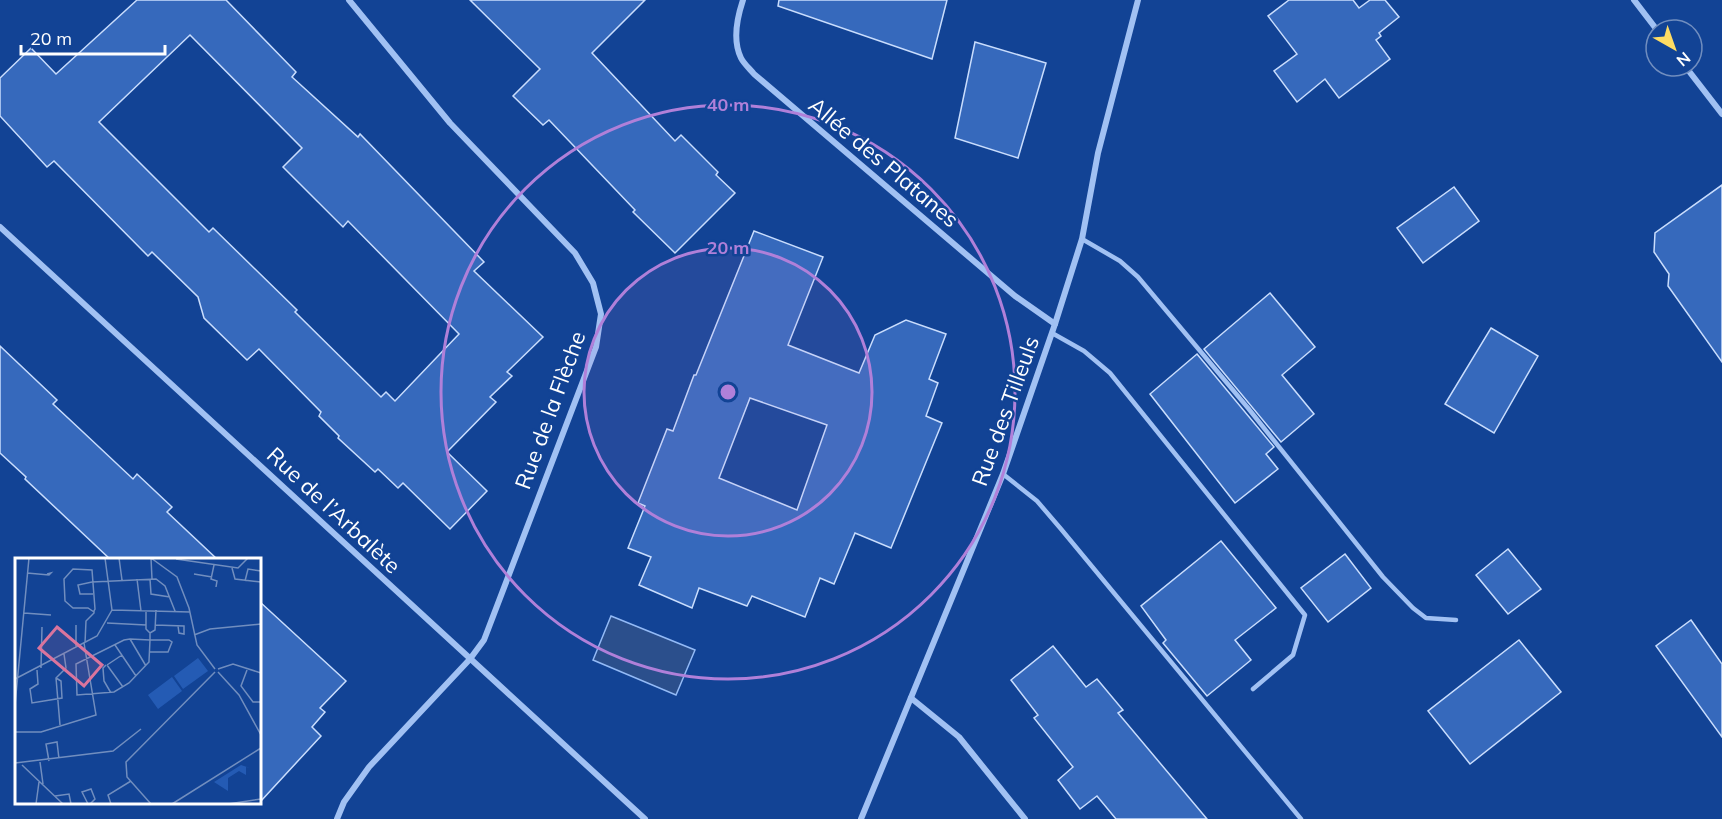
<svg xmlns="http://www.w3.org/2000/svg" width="1722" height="819" viewBox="0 0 1722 819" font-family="Mulish,sans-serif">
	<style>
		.water { fill: #2b4f8c; stroke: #93baf6; stroke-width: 1.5 }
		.building { fill: #3669bc; stroke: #c9ddfd; stroke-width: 1.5; fill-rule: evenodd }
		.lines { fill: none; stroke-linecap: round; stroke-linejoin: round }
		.lane { stroke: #a1c1f3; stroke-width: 4.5 }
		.street { stroke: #a1c1f3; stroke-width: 6 }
		.ring { fill: none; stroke: #b080d9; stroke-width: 3 }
		.labels { text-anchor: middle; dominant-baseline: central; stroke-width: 5; stroke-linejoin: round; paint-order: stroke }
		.street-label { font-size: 22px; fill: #fff; stroke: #124395 }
		.inset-road { fill: none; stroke: #718ebf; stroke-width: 1.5 }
		.view { fill: #da749d; fill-opacity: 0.15; stroke: #da749d; stroke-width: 3 }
		.inset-edge { fill: none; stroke: #fff; stroke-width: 3 }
		.centre { fill: #b080d9; stroke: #124395; stroke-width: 3 }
		.ring-label { font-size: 18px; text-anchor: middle; font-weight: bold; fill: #b080d9; stroke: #124395; stroke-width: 5; stroke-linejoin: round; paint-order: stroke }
	</style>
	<rect width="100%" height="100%" fill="#124395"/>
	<!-- water -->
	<polygon class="water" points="611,616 695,650 676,695 593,660"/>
	<!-- building -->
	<g class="building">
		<path d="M 137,0 L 226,0 L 296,72 L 292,77 L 358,137 L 360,134 L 484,262 L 474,271 L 543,337 L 507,372 L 512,376 L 490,397 L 496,402 L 447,452 L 487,491 L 450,529 L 403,483 L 398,488 L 378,469 L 375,472 L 338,438 L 339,436 L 319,416 L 321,412 L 259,349 L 247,360 L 204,318 L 198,297 L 152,252 L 148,256 L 54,161 L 47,167 L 0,116 L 0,78 L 31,48 L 56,74 ZM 190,35 L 302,148 L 283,167 L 343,227 L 348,221 L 459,334 L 395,401 L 386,392 L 381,397 L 295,312 L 297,310 L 213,228 L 209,232 L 99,122 Z"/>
		<polygon points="470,0 645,0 592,53 675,141 681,135 718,172 716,175 735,193 675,253 633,212 635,210 549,120 543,125 513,96 540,69"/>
		<polygon points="779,0 947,0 932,59 778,6"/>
		<polygon points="1289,0 1353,0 1359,8 1370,0 1385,0 1399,17 1379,33 1381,36 1376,40 1390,59 1339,98 1325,79 1297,102 1274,71 1297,54 1268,16"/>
		<polygon points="975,42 1046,63 1018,158 955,138"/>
		<polygon points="1722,185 1722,362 1668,286 1669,274 1654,252 1655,233"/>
		<polygon points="1454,187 1479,221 1423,263 1397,228"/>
		<path d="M 754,231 L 823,257 L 788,345 L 859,373 L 875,335 L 906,320 L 946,334 L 929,379 L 938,383 L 926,416 L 942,423 L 891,548 L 855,533 L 834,584 L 820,578 L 805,617 L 752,596 L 747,606 L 699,588 L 692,608 L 639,585 L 651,557 L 628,548 L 645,506 L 638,503 L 667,429 L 673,431 L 694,375 L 696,375 ZM 750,398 L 827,425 L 797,510 L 719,478 Z"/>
		<polygon points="1270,293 1315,347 1282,375 1314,414 1281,442 1204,349"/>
		<polygon points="1491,328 1538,356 1494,433 1445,404"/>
		<polygon points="0,346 57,400 53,404 83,432 133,479 137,474 172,507 167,512 218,560 111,560 25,479 26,477 0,453"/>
		<polygon points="1197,354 1274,447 1266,454 1278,469 1235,503 1150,394"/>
		<polygon points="1221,541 1276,608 1235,640 1251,660 1207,696 1163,643 1166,640 1141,606"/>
		<polygon points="1508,549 1541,589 1508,614 1476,575"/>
		<polygon points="1345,554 1371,588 1328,622 1301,588"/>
		<polygon points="260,602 346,681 320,708 325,712 312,727 321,736 260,802"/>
		<polygon points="1691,620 1722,664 1722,737 1656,646"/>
		<polygon points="1519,640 1561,692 1470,764 1428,711"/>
		<polygon points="1053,646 1086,687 1097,679 1123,710 1118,713 1207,819 1116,819 1097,796 1080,809 1058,780 1073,767 1034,718 1038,715 1011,680"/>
	</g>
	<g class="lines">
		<!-- lane -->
		<g class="lane">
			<polyline points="1082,239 1120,261 1138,277 1248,408 1383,577 1413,608 1426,618 1456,620"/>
			<polyline points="1052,333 1084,351 1110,373 1305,615 1293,655 1253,689"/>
			<polyline points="1003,474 1037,501 1061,529 1301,819"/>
		</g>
		<!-- street -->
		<g class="street">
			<path d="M 743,0 C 737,18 732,40 741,58 C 744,64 750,69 754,74 L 1015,296 L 1055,324"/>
			<polyline points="1634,0 1657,30"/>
			<polyline points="1685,66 1722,114"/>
			<polyline points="0,227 645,819"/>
			<polyline points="911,698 959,737 1025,819"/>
			<polyline points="337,819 344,802 369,767 470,659 484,640 596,347 601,314 593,283 575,253 450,123 349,0"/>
			<polyline points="861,819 1003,474 1055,324 1082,239 1098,153 1138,0"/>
		</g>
	</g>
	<!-- distance rings -->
	<circle cx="728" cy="392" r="144" fill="#b080d9" fill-opacity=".12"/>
	<g class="ring">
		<circle cx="728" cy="392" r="144"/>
		<circle cx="728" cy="392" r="287"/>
	</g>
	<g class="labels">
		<!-- street labels -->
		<g class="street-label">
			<text transform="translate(884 162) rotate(40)">Allée des Platanes</text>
			<text transform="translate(550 410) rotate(-70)">Rue de la Flèche</text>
			<text transform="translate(1005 411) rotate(-70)">Rue des Tilleuls</text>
			<text transform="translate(334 510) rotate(43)">Rue de l’Arbalète</text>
		</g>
	</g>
	<!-- overview -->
	<g transform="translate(15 558)">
		<rect width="246" height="246" fill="#124395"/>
		<path d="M 183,100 L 193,113 L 168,131 L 159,118 ZM 157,119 L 167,133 L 143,151 L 133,137 ZM 226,207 L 235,210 L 231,209 L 231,217 L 224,213 L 213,220 L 213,233 L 199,224 Z" fill="#245bb4"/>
		<path class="inset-road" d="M 90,0 L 97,52M 104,0 L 107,22M 136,0 L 162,19 L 174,50 L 182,87 L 200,111M 136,0 L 137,21M 161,1 L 223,10 L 233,0M 199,7 L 196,21 L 202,23 L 201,29M 217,10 L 220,21 L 246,24M 12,15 L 34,17 L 36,15 L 32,16M 179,16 L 197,19M 122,21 L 126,53M 135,21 L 136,36 L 155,39M 230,23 L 233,11 L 246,13M 77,24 L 141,21 L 150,28 L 160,53M 77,24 L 63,27 L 65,36 L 78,36M 97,52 L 175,54M 131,53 L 131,71 L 135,75 L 140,72 L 141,52M 9,55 L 36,57M 92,65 L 131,67M 61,67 L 61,90M 140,67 L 169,68 L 169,76 L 164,75 L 163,68M 179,77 L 195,71 L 246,66M 115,81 L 131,108M 70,85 L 71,63 L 79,55 L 79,53 L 80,51 L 77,12 L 58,11 L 49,21 L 50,43 L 58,50 L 73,50 L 79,54M 100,87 L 121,118M 135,94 L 153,94 L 157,84 L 154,82 L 135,82 L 115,81 L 109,82 L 61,106 L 62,137 L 99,134 L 114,125 L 134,104 L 134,103 L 135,82 L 135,75M 91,107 L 88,110 L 89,123 L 96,135M 92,107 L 108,129M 92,107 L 107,97M 26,110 L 27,69M 203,111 L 218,106 L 246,115M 22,112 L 23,126 L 15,131 L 17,145 L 47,140 L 46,123 L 41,120M 232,112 L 226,128 L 238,144 L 246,144M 203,114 L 224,137 L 246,177M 0,121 L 82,78 L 97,52M 0,147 L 14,0M 45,167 L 41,120 L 51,110 L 49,96M 0,174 L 26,174 L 81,157 L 69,85M 34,203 L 31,186 L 42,184 L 44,201M 25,204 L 28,226M 0,205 L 98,193 L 126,171M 7,207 L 48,246M 40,238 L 54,236 L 56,246M 21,246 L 24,224M 73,246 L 67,234 L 76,231 L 80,241 L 75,246M 96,246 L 93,237 L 116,223M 136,246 L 112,219 L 111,204 L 200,114M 157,246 L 246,190M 213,246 L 246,241"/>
		<path class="view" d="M 42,69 L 87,107 L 69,128 L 24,90 Z"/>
		<rect width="246" height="246" class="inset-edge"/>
	</g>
	<circle cx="728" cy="392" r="9" class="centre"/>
	<g class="ring-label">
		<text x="728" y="111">40 m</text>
		<text x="728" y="254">20 m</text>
	</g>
	<!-- north arrow -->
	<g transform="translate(1674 48) rotate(140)"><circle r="28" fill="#124395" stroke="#718ebf" stroke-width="1.5"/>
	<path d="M0-4.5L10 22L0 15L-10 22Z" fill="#ffdc63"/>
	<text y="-9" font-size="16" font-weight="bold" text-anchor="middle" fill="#ffffff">N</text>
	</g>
	<!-- scale -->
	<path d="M21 45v9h144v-9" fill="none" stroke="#ffffff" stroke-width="3"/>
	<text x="30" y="45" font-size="18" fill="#ffffff" stroke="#124395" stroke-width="4.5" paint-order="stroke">20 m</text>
</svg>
